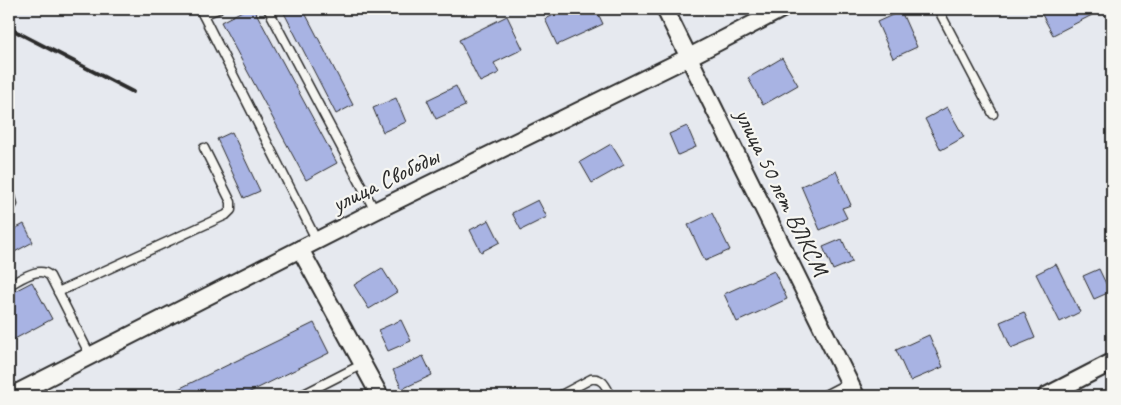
<svg xmlns="http://www.w3.org/2000/svg" width="1121" height="405" viewBox="0 0 1121 405" font-family="Caveat,sans-serif">
	<style>
		.building { fill: #a8b3e3; stroke: #2b2b2b }
		.lines { fill: none; stroke-linecap: round; stroke-linejoin: round }
		.service-casing { stroke: #2b2b2b; stroke-width: 11 }
		.minor-casing { stroke: #2b2b2b; stroke-width: 20 }
		.service { stroke: #f6f6f2; stroke-width: 8 }
		.minor { stroke: #f6f6f2; stroke-width: 16 }
		.rail { stroke: #2b2b2b; stroke-width: 4 }
		.labels { text-anchor: middle; dominant-baseline: central; stroke-width: 4.5; stroke-linejoin: round; paint-order: stroke }
		.street-label { font-size: 24px; fill: #2b2b2b; stroke: #f6f6f2 }
	</style>
	<rect width="100%" height="100%" fill="#e6e9ef"/>
	<filter id="ink" filterUnits="userSpaceOnUse"><feTurbulence type="fractalNoise" baseFrequency=".02" numOctaves="2"/><feDisplacementMap in="SourceGraphic" scale="10" xChannelSelector="R" yChannelSelector="G"/><feConvolveMatrix kernelMatrix="1 2 1 2 8 2 1 2 1" color-interpolation-filters="sRGB"/></filter>
	<g filter="url(#ink)">
		<!-- building -->
		<g class="building">
			<polygon points="246,9 254,9 337,163 306,180 221,22"/>
			<polygon points="282,9 303,9 353,105 336,114"/>
			<polygon points="568,9 596,9 603,24 557,45 545,19"/>
			<polygon points="1039,9 1089,9 1092,15 1053,35"/>
			<polygon points="901,11 917,47 893,58 877,22"/>
			<polygon points="507,16 523,49 494,63 499,73 480,82 459,40"/>
			<polygon points="782,58 798,85 763,105 748,78"/>
			<polygon points="456,86 465,106 436,119 427,100"/>
			<polygon points="396,98 406,122 383,132 373,108"/>
			<polygon points="947,107 964,137 941,150 925,119"/>
			<polygon points="687,126 696,147 678,155 669,134"/>
			<polygon points="232,132 260,191 244,198 217,139"/>
			<polygon points="611,144 624,165 592,183 580,162"/>
			<polygon points="836,171 851,205 842,208 847,218 820,230 801,186"/>
			<polygon points="538,200 547,217 521,230 512,213"/>
			<polygon points="712,213 730,250 705,261 688,225"/>
			<polygon points="489,220 500,242 481,252 470,230"/>
			<polygon points="24,224 33,242 9,255 9,232"/>
			<polygon points="842,239 852,262 833,270 823,247"/>
			<polygon points="1056,264 1080,312 1060,322 1036,274"/>
			<polygon points="382,268 397,292 369,309 354,285"/>
			<polygon points="1099,269 1110,292 1094,299 1083,276"/>
			<polygon points="774,271 787,299 737,322 724,294"/>
			<polygon points="32,282 52,319 9,342 9,294"/>
			<polygon points="1024,312 1035,338 1011,348 1000,322"/>
			<polygon points="401,320 411,341 388,351 378,330"/>
			<polygon points="314,323 329,353 242,396 164,396"/>
			<polygon points="929,335 943,367 910,381 896,350"/>
			<polygon points="423,356 432,375 402,389 393,370"/>
		</g>
		<g class="lines">
			<!-- service casing -->
			<g class="service-casing">
				<g id="service">
					<polyline points="200,9 317,241"/>
					<polyline points="268,9 375,211"/>
					<polyline points="938,9 993,114"/>
					<polyline points="203,15 218,9"/>
					<polyline points="9,190 13,204 9,210"/>
					<path d="M 9,285 C 20,280 39,265 50,276 L 91,357"/>
					<polyline points="58,292 226,215 231,210 231,202 204,148"/>
					<polyline points="300,396 363,364"/>
					<path d="M 559,396 L 591,379 C 603,377 606,387 611,396"/>
					<polyline points="823,396 850,382"/>
				</g>
			</g>
			<!-- minor casing -->
			<g class="minor-casing">
				<g id="minor">
					<polyline points="665,9 856,396"/>
					<polyline points="300,249 380,396"/>
					<polyline points="11,396 375,211 689,57 782,9"/>
					<polyline points="1046,396 1112,362"/>
				</g>
			</g>
			<!-- service -->
			<use href="#service" class="service"/>
			<!-- minor -->
			<use href="#minor" class="minor"/>
			<!-- rail -->
			<polyline class="rail" points="9,28 133,92"/>
		</g>
	</g>
	<g class="labels">
		<!-- street labels -->
		<g class="street-label">
			<text transform="translate(385 180) rotate(-26)">улица Свободы</text>
			<text transform="translate(782 192) rotate(64)">улица 50 лет ВЛКСМ</text>
		</g>
	</g>
	<!-- margin -->
	<rect width="1121" height="405" fill="none" stroke="#f6f6f2" stroke-width="30"/>
	<rect x="15" y="15" width="1091" height="375" fill="none" stroke="#2b2b2b" stroke-width="2" filter="url(#ink)"/>
</svg>
